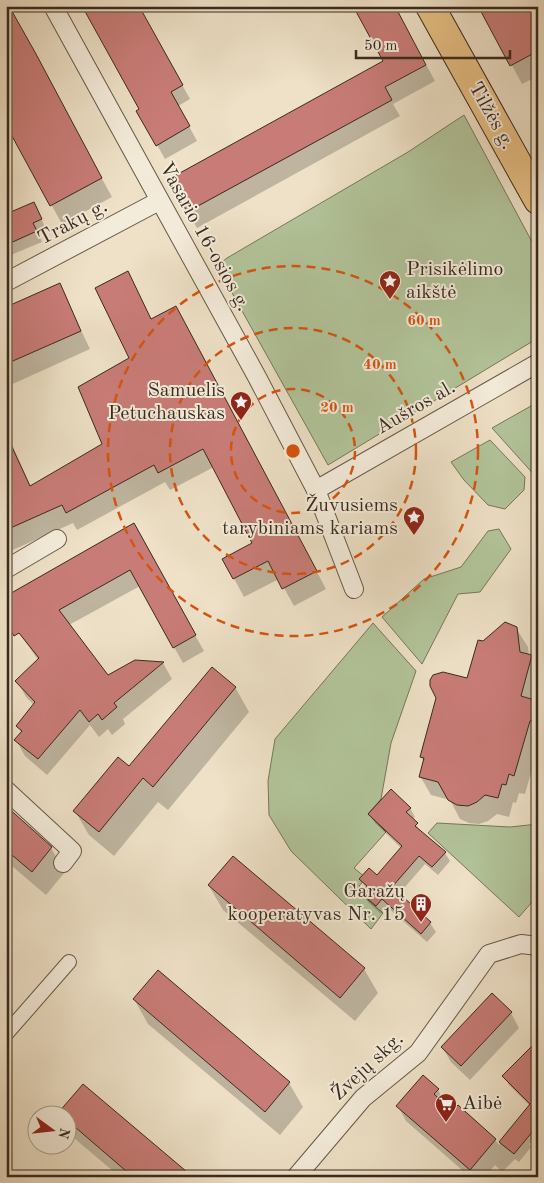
<svg xmlns="http://www.w3.org/2000/svg" width="544" height="1183" viewBox="0 0 544 1183" font-family="'Old Standard TT',serif">
	<style>
		.green { fill: #b2c49a; stroke: #76775c }
		.shadow { fill: #0003 }
		.building { fill: #c87c77; stroke: #392a1e }
		.lines { fill: none; stroke-linecap: round; stroke-linejoin: round }
		.pedestrian-casing { stroke: #665848; stroke-width: 16 }
		.minor-casing { stroke: #665848; stroke-width: 20 }
		.trunk-casing { stroke: #392a1e; stroke-width: 30 }
		.pedestrian { stroke: #f4ecdb; stroke-width: 14 }
		.minor { stroke: #f4ecdb; stroke-width: 18 }
		.trunk { stroke: #e7c084; stroke-width: 28 }
		.ring { fill: none; stroke: #d6540e; stroke-width: 2.5; stroke-dasharray: 9 6 }
		.labels { text-anchor: middle; dominant-baseline: central; stroke-width: 4; stroke-linejoin: round; paint-order: stroke }
		.street-label { font-size: 20px; fill: #392a1e; stroke: #f4ecdb }
		.poi-label { font-size: 20px; fill: #392a1e; stroke: #f4ecdb; text-anchor: end }
		.centre { fill: #d6540e; stroke: #f4ecdb; stroke-width: 2.5 }
		.ring-label { font-size: 15px; text-anchor: middle; font-weight: bold; fill: #d6540e; stroke: #f4ecdb; stroke-width: 4; stroke-linejoin: round; paint-order: stroke }
	</style>
	<rect width="100%" height="100%" fill="#eee1c7"/>
	<filter id="stains"><feTurbulence type="fractalNoise" baseFrequency=".004" numOctaves="4"/><feColorMatrix values="0 0 0 0 .2 0 0 0 0 .09 0 0 0 0 .02 0 0 0 .5 -.17"/></filter>
	<radialGradient id="worn" r=".72"><stop offset=".6" stop-color="#630" stop-opacity="0"/><stop offset="1" stop-color="#630" stop-opacity=".3"/></radialGradient>
	<!-- green -->
	<g class="green">
		<polygon points="464,115 538,253 538,338 328,465 217,266 227,258 408,152"/>
		<polygon points="538,402 538,477 537,478 492,428"/>
		<polygon points="490,440 525,477 524,490 505,509 488,505 464,480 451,462"/>
		<polygon points="499,529 511,549 480,592 458,594 422,664 382,617 424,579 461,567 488,531"/>
		<polygon points="373,623 416,671 391,743 381,799 368,814 386,832 354,868 366,878 359,886 364,891 361,894 383,913 371,929 291,851 269,815 268,781 275,739"/>
		<polygon points="437,823 510,827 538,824 538,895 519,917 428,833"/>
	</g>
	<!-- shadow -->
	<g class="shadow">
		<polygon points="7,6 112,197 62,224 6,122"/>
		<polygon points="138,6 190,99 178,106 197,141 165,159 138,111 141,110"/>
		<polygon points="394,6 435,81 393,104 400,116 197,228 170,179 385,62"/>
		<polygon points="480,6 538,6 538,76 522,84"/>
		<polygon points="39,213 46,230 38,233 42,242 6,257 6,215"/>
		<polygon points="127,273 152,320 186,325 326,589 294,606 279,579 244,597 224,560 254,543 214,467 170,490 165,482 77,530 73,523 6,553 6,431 31,487 104,445 131,358"/>
		<polygon points="59,285 90,349 6,387 6,308"/>
		<polygon points="133,525 204,651 183,663 140,586 69,625 108,677 135,662 163,663 172,679 123,719 125,724 112,735 108,729 99,737 90,725 47,775 25,756 16,740 22,733 17,726 34,705 26,697 17,681 38,660 18,631 6,637 6,597"/>
		<polygon points="516,628 528,647 529,656 532,656 538,667 538,693 535,702 538,706 538,748 525,794 519,793 516,803 513,802 509,817 497,814 488,821 479,824 469,823 460,819 450,800 431,795 420,776 424,762 421,757 467,680 484,643"/>
		<polygon points="235,687 249,712 168,810 158,802 114,856 89,835 75,811"/>
		<polygon points="410,808 415,817 412,820 422,833 445,853 450,861 438,875 425,864 398,895 430,923 436,932 427,942 387,907 381,914 368,902 363,894 367,889 360,879 377,877 402,849 375,823 369,814"/>
		<polygon points="6,809 51,848 65,872 46,895 6,861"/>
		<polygon points="209,886 364,969 378,993 355,1021 223,910"/>
		<polygon points="134,999 289,1083 303,1107 280,1135 148,1024"/>
		<polygon points="511,1013 519,1028 470,1080 451,1062 442,1047"/>
		<polygon points="538,1032 538,1041 534,1035"/>
		<polygon points="504,1076 538,1079 538,1136 529,1144 531,1147 519,1162 515,1159 502,1172 495,1165 485,1177 470,1177 406,1121 398,1106 438,1090 446,1105 445,1106 452,1113 458,1107 495,1140 499,1145 530,1106 509,1085"/>
		<polygon points="84,1085 192,1177 120,1177 74,1138 68,1126 68,1116"/>
	</g>
	<!-- building -->
	<g class="building">
		<polygon points="6,6 9,6 36,54 102,178 50,206 6,125"/>
		<polygon points="82,6 139,6 183,85 171,92 190,126 156,146 136,111 139,109"/>
		<polygon points="353,6 395,6 426,65 385,87 392,100 187,212 169,179 383,61"/>
		<polygon points="478,6 538,6 538,51 510,66"/>
		<polygon points="34,202 42,219 33,223 37,231 6,245 6,214"/>
		<polygon points="128,271 151,319 176,306 317,571 282,589 268,561 233,579 222,559 252,543 203,449 158,473 154,465 66,513 62,505 6,530 6,434 30,486 102,444 78,387 129,358 95,288"/>
		<polygon points="60,283 81,331 6,364 6,307"/>
		<polygon points="134,523 196,635 173,648 130,570 59,610 108,675 135,660 164,662 114,703 117,707 102,720 98,714 89,722 80,710 38,759 14,740 22,731 16,726 35,702 15,681 39,658 19,633 14,636 6,623 6,596"/>
		<polygon points="505,622 517,627 520,652 532,655 521,696 538,701 538,719 530,721 514,776 509,774 506,785 502,784 498,798 485,795 477,802 468,806 457,805 448,800 438,782 419,777 424,758 420,757 436,698 430,686 430,680 433,675 443,672 467,678 478,640 483,641"/>
		<polygon points="212,667 236,687 153,787 143,778 99,832 73,811 118,757 129,766"/>
		<polygon points="391,789 411,808 406,812 418,823 415,826 446,852 432,867 419,856 392,887 431,922 421,934 382,899 376,906 361,893 367,886 359,879 369,868 377,875 402,846 368,814"/>
		<polygon points="6,806 52,847 32,872 6,850"/>
		<polygon points="233,856 365,968 340,998 208,885"/>
		<polygon points="158,970 290,1082 265,1112 133,999"/>
		<polygon points="492,993 512,1012 461,1066 441,1047"/>
		<polygon points="538,1040 538,1125 514,1154 499,1142 530,1104 502,1076"/>
		<polygon points="423,1075 439,1089 434,1094 452,1111 458,1105 496,1139 470,1170 396,1106"/>
		<polygon points="83,1084 193,1177 133,1177 68,1121 68,1116 61,1116 58,1113"/>
	</g>
	<g class="lines">
		<!-- pedestrian casing -->
		<g class="pedestrian-casing">
			<polyline id="pedestrian" points="6,1034 69,962"/>
		</g>
		<!-- minor casing -->
		<g class="minor-casing">
			<g id="minor">
				<polyline points="53,6 257,377 316,490 354,589"/>
				<polyline points="6,282 159,201"/>
				<polyline points="316,490 538,363"/>
				<polyline points="6,569 57,539"/>
				<polyline points="6,790 72,851 63,863"/>
				<polyline points="296,1177 363,1098 418,1053 489,954 521,944 538,946"/>
			</g>
		</g>
		<!-- trunk casing -->
		<g class="trunk-casing">
			<polyline id="trunk" points="430,6 538,200"/>
		</g>
		<!-- pedestrian -->
		<use href="#pedestrian" class="pedestrian"/>
		<!-- minor -->
		<use href="#minor" class="minor"/>
		<!-- trunk -->
		<use href="#trunk" class="trunk"/>
	</g>
	<!-- distance rings -->
	<g class="ring">
		<circle cx="293" cy="451" r="62"/>
		<circle cx="293" cy="451" r="123"/>
		<circle cx="293" cy="451" r="185"/>
	</g>
	<!-- icons -->
	<defs>
		<g id="sight-pin" transform="scale(1.125)"><path d="M0 17L-7.5 6A9.5 9.5 0 1 1 7.5 6Z" fill="#8f2418" stroke="#f4ecdb"/><path d="M0-6L1.8-2.2L6-1.7L2.9 1.2L3.7 5.4L0 3.3L-3.7 5.4L-2.9 1.2L-6-1.7L-1.8-2.2Z" fill="#fff"/></g>
		<g id="building-pin" transform="scale(1.125)"><path d="M0 17L-7.5 6A9.5 9.5 0 1 1 7.5 6Z" fill="#8f2418" stroke="#f4ecdb"/><path d="M-4-6H4V6H1V3H-1V6H-4ZM-2.5-4.3h1.7v1.8h-1.7ZM.8-4.3h1.7v1.8H.8ZM-2.5-1h1.7V.8h-1.7ZM.8-1h1.7V.8H.8Z" fill="#fff"/></g>
		<g id="supermarket-pin" transform="scale(1.125)"><path d="M0 17L-7.5 6A9.5 9.5 0 1 1 7.5 6Z" fill="#8f2418" stroke="#f4ecdb"/><path d="M-6-5.5h2.5l.6 2H6L4.5 2H-2.5L-4.4-4H-6ZM-1.5 3.2a1.3 1.3 0 1 0 .1 0ZM3 3.2a1.3 1.3 0 1 0 .1 0Z" fill="#fff"/></g>
	</defs>
	<g fill-rule="evenodd">
		<use href="#sight-pin" x="390" y="281"/>
		<use href="#sight-pin" x="241" y="402"/>
		<use href="#sight-pin" x="414" y="517"/>
		<use href="#building-pin" x="421" y="904"/>
		<use href="#supermarket-pin" x="446" y="1104"/>
	</g>
	<g class="labels">
		<!-- street labels -->
		<g class="street-label">
			<text transform="translate(491 116) rotate(61)">Tilžės g.</text>
			<text transform="translate(73 223) rotate(-28)">Trakų g.</text>
			<text transform="translate(204 237) rotate(61)">Vasario 16-osios g.</text>
			<text transform="translate(416 408) rotate(-30)">Aušros al.</text>
			<text transform="translate(368 1067) rotate(-43)">Žvejų skg.</text>
		</g>
		<!-- poi labels -->
		<g class="poi-label">
			<text x="406" y="270" text-anchor="start">Prisikėlimo<tspan x="406" dy="23">aikštė</tspan></text>
			<text x="225" y="391">Samuelis<tspan x="225" dy="23">Petuchauskas</tspan></text>
			<text x="398" y="506">Žuvusiems<tspan x="398" dy="23">tarybiniams kariams</tspan></text>
			<text x="405" y="892">Garažų<tspan x="405" dy="23">kooperatyvas Nr. 15</tspan></text>
			<text x="462" y="1104" text-anchor="start">Aibė</text>
		</g>
	</g>
	<circle cx="293" cy="451" r="8" class="centre"/>
	<g class="ring-label">
		<text x="424" y="325">60 m</text>
		<text x="380" y="369">40 m</text>
		<text x="337" y="412">20 m</text>
	</g>
	<!-- margin -->
	<rect width="544" height="1183" fill="none" stroke="#eee1c7" stroke-width="25"/>
	<rect x="8" y="8" width="529" height="1168" fill="none" stroke="#392a1e" stroke-width="2.5"/>
	<rect x="12" y="12" width="519" height="1158" fill="none" stroke="#392a1e"/>
	<!-- north arrow -->
	<g transform="translate(52 1130) rotate(105)"><circle r="24" fill="#f4ecdb" stroke="#a99e8f"/>
	<path d="M0-4L9 19L0 12L-9 19Z" fill="#8f2418"/>
	<text y="-8" font-size="14" font-weight="bold" text-anchor="middle" fill="#392a1e">N</text>
	</g>
	<!-- scale -->
	<path d="M356 50v8h154v-8" fill="none" stroke="#392a1e" stroke-width="2.5"/>
	<text x="364" y="50" font-size="15" fill="#392a1e" stroke="#f4ecdb" stroke-width="4" paint-order="stroke">50 m</text>
	<rect width="100%" height="100%" filter="url(#stains)"/>
	<rect width="100%" height="100%" fill="url(#worn)"/>
</svg>
